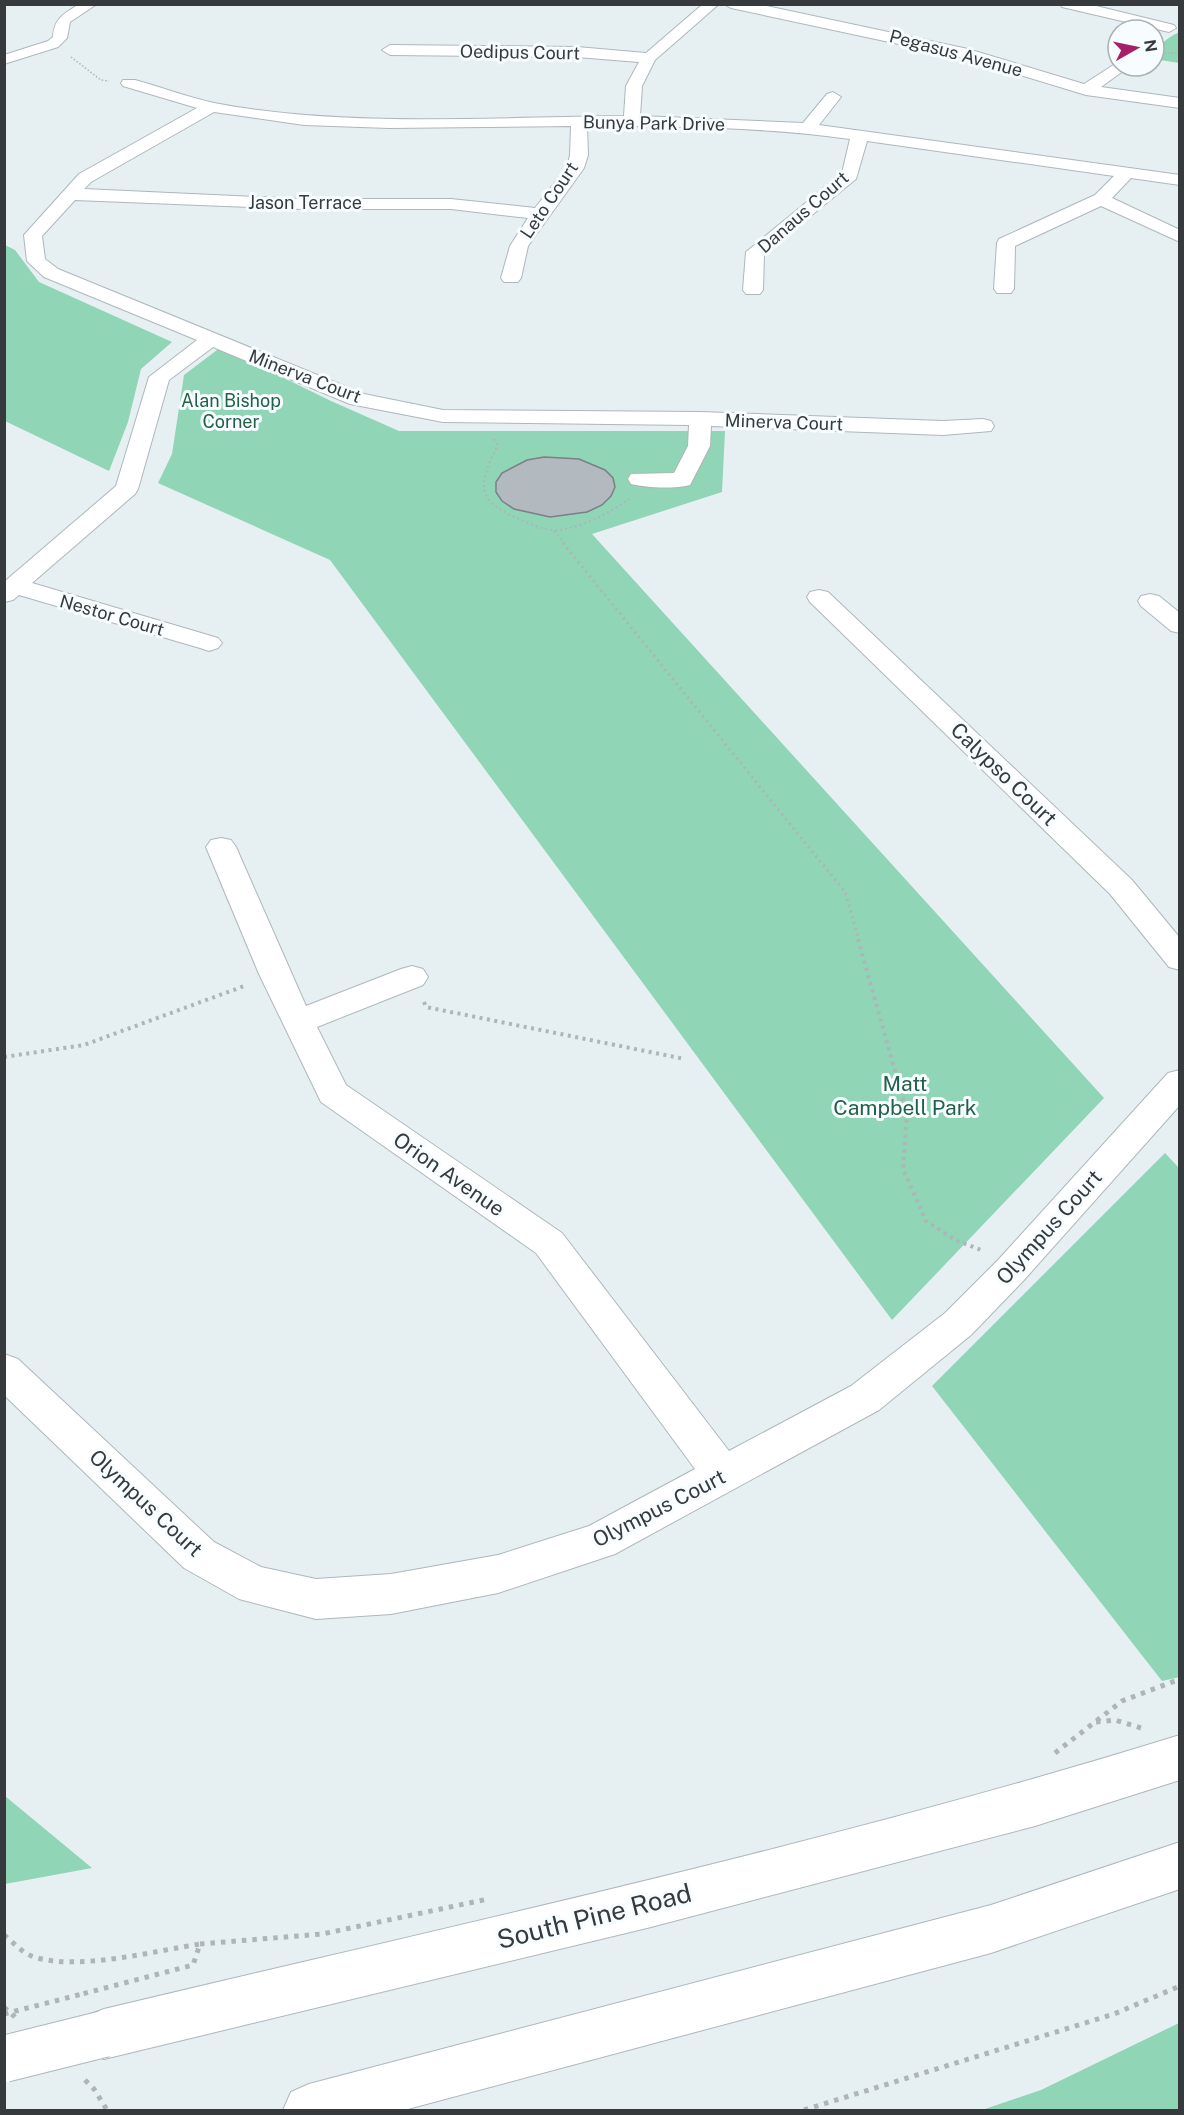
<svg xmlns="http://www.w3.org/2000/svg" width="1184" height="2115" viewBox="0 0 1184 2115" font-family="'Public Sans',sans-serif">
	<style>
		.green { fill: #90d5b5 }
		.building { fill: #b2b9bf; stroke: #7a8086; stroke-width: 1.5 }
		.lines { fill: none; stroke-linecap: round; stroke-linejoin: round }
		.minor-casing { stroke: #aeb7ba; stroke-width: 2 }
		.highway-casing { stroke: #aeb7ba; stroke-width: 2 }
		.path-far4 { stroke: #adb5b7; stroke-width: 1.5; stroke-dasharray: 1.5 2; stroke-linecap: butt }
		.path-far3 { stroke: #adb5b7; stroke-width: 2; stroke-dasharray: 2 3; stroke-linecap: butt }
		.path-far2 { stroke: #adb5b7; stroke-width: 3; stroke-dasharray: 2 4; stroke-linecap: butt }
		.path-far1 { stroke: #adb5b7; stroke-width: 4; stroke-dasharray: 3 4.5; stroke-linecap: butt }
		.path { stroke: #adb5b7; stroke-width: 5; stroke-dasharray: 4.5 6; stroke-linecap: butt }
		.minor { fill: #fff; fill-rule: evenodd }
		.highway { fill: #fff; fill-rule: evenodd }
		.highway-bridge-casing { stroke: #aeb7ba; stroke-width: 48; stroke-linecap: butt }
		.path-bridge { stroke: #adb5b7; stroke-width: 5; stroke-dasharray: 4.5 6; stroke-linecap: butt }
		.highway-bridge { stroke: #fff; stroke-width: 46 }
		.labels { text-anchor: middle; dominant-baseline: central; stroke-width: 6; stroke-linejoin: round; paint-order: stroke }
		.far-street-label { font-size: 18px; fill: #363a3c; stroke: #f7fdff }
		.far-park-label { font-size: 18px; fill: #246048; stroke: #f7fdff }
		.street-label { font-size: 21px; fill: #363a3c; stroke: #f7fdff }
		.park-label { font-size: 21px; fill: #246048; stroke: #f7fdff }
		.near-street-label { font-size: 26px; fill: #363a3c; stroke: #f7fdff }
	</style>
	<rect width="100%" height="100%" fill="#e6f0f3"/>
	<!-- green -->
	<g class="green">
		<path d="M 1179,32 L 1179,63 L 1154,59 C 1156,45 1168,38 1179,32 Z"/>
		<polygon points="5,245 15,250 39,282 172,342 141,369 128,422 109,471 5,421"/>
		<polygon points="221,347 331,401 399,431 725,431 722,492 592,534 1104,1098 892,1320 330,560 158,483 172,454 184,375"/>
		<polygon points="1165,1153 1180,1169 1180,1677 1162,1681 932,1386"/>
		<polygon points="4,1796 5,1796 92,1868 5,1884"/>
		<polygon points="1179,2023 1179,2110 982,2110 1041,2090"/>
	</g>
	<!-- building -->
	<polygon class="building" points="544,457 579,459 605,470 613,478 615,487 611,496 602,505 587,512 550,517 514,509 502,501 496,492 496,482 502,473 527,460"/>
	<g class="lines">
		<!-- minor casing -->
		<g class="minor-casing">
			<g id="minor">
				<path d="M 79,4 L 97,4 L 70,22 L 67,38 L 58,47 L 4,64 L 4,55 L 48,41 L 53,37 C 54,18 64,14 79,4 Z"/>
				<path d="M 703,4 L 719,4 L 655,60 L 642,86 L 640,116 L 803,123 L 827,94 L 833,92 L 841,97 L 819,125 L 1180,175 L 1180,185 L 1131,178 L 1112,198 L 1180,230 L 1180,242 L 1101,206 L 1015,246 L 1014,289 L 1011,293 L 997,293 L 994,289 L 997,243 L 999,239 L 1095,195 L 1114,176 L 867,141 L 856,179 L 764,254 L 763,290 L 760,294 L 746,294 L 743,290 L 746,252 L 842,173 L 850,139 C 764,127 674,126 587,126 L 588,155 L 584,168 L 528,246 L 521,278 L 518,282 L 504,282 L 501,278 L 510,246 L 528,218 L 451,209 L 302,209 L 75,200 L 42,236 L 45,259 L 58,269 L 364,394 L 443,410 L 700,412 L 943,421 L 983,419 L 991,421 L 994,426 L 991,431 L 943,435 L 711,426 L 710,446 L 690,485 C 673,489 648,488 631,484 L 628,479 L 631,474 L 674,473 L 688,446 L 689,425 L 443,422 L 350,404 L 213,347 L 169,380 L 138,489 L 135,494 L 32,583 L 218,638 L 222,643 L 218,648 L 209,651 L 200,648 L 19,595 L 13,600 L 4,602 L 4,582 L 116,486 L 149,377 L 197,340 L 44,277 L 27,261 L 24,235 L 79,174 L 197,108 L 123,86 L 121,83 L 123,80 L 135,80 C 161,87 187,97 214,103 C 345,128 490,117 624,116 L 626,86 L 639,62 L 577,57 L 390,55 L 382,50 L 390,45 L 577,47 L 646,53 ZM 214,112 L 304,125 L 389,128 L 571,126 L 570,155 L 567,167 L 535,208 L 451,199 L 302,199 L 84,189 L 91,182 Z"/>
				<polygon points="724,4 757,4 968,49 1084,84 1118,62 1118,66 1130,66 1101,87 1180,98 1180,108 1086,95 964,58 731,8"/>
				<polygon points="1060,4 1088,4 1174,25 1176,28 1169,32 1062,7"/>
				<polygon points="819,590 828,592 1132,880 1180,938 1180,970 1169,967 1110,894 810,602 807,597 810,592"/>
				<polygon points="1150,594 1159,596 1180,613 1180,633 1171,631 1141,606 1138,601 1141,596"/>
				<polygon points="221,838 231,840 236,847 306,1006 401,969 412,966 423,969 428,977 423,985 317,1027 346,1085 562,1233 729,1451 851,1386 945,1313 998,1260 1168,1073 1180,1070 1180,1105 1024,1280 971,1335 879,1410 615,1554 498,1593 391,1614 316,1619 239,1599 184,1568 4,1395 4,1354 18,1359 214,1542 261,1567 316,1579 391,1574 498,1555 589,1526 695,1469 536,1253 321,1102 259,974 206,847 211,840"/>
			</g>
		</g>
		<!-- highway casing -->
		<g class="highway-casing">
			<g id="highway">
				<path d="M 1180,1735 L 1180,1780 L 1035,1826 L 651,1927 L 104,2059 L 86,2052 L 79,2034 L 86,2016 L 104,2009 C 464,1923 826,1845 1180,1735 Z"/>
				<polygon points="1180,1842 1180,1889 991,1953 404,2110 283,2110 291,2092 309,2084 991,1905"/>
			</g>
		</g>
		<!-- path-far4 -->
		<g class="path-far4">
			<polyline points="1154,53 1180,53"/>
			<polyline points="71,57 101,80 109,81"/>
		</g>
		<!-- path-far3 -->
		<g class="path-far3">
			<path d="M 494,439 L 498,445 C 477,487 475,500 521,520 C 531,524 545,531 557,530 C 581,528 610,513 629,499"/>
			<polyline points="554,531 565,544"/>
		</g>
		<!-- path-far2 -->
		<polyline class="path-far2" points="563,543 845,892 859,940"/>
		<!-- path-far1 -->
		<g class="path-far1">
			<polyline points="858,939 907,1114 903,1169 926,1221 955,1240 984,1251"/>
			<polyline points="424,1002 426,1007 685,1059"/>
			<polyline points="4,1057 84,1045 247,985"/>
		</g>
		<!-- path -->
		<g class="path">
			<polyline points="1096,1722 1115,1720 1141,1728"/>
			<polyline points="1055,1753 1122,1701 1180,1679"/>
			<path d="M 4,1935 C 13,1942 22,1953 34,1957 C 78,1971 154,1951 200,1944 L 193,1965 L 82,1994"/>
			<polyline points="200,1944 322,1934 488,1899"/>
			<polyline points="4,2007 15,2017"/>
			<polyline points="85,2080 94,2089 107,2110"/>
			<polyline points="804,2110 1114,2014 1180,1986"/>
		</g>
		<!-- minor -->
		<use href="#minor" class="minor"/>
		<!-- highway -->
		<use href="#highway" class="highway"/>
		<!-- highway-bridge casing -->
		<g class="highway-bridge-casing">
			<polyline id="highway-bridge" points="4,2059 104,2034"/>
		</g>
		<!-- path-bridge -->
		<polyline class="path-bridge" points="4,2014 82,1994"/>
		<!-- highway-bridge -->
		<use href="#highway-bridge" class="highway-bridge"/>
	</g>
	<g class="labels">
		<!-- far-street labels -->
		<g class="far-street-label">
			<text transform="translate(520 52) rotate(1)">Oedipus Court</text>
			<text transform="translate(956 53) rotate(15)">Pegasus Avenue</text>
			<text transform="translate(654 123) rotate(1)">Bunya Park Drive</text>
			<text transform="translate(549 200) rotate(-56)">Leto Court</text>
			<text x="305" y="202">Jason Terrace</text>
			<text transform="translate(803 212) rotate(-41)">Danaus Court</text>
			<text transform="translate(305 376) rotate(21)">Minerva Court</text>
			<text transform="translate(784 422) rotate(2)">Minerva Court</text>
			<text transform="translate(112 615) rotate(16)">Nestor Court</text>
		</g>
		<!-- far-park labels -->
		<g class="far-park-label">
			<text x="231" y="400">Alan Bishop<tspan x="231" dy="21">Corner</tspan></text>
		</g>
		<!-- street labels -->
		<g class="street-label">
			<text transform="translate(1004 774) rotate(44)">Calypso Court</text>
			<text transform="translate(449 1174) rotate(35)">Orion Avenue</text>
			<text transform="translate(1049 1227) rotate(-48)">Olympus Court</text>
			<text transform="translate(146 1503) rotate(43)">Olympus Court</text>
			<text transform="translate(659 1508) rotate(-27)">Olympus Court</text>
		</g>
		<!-- park labels -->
		<g class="park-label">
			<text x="905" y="1083">Matt<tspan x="905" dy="24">Campbell Park</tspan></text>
		</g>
		<!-- near-street labels -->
		<g class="near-street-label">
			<text transform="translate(594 1916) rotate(-14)">South Pine Road</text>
		</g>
	</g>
	<!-- border -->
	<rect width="1184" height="2115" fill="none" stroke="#363a3c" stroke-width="12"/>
	<!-- north arrow -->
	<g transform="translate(1136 48) rotate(81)"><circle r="28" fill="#f7fdff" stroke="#aaafb1" stroke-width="1.5"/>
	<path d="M0-4.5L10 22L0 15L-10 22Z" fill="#a62069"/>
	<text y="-9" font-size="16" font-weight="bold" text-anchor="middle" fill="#363a3c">N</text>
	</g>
</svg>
